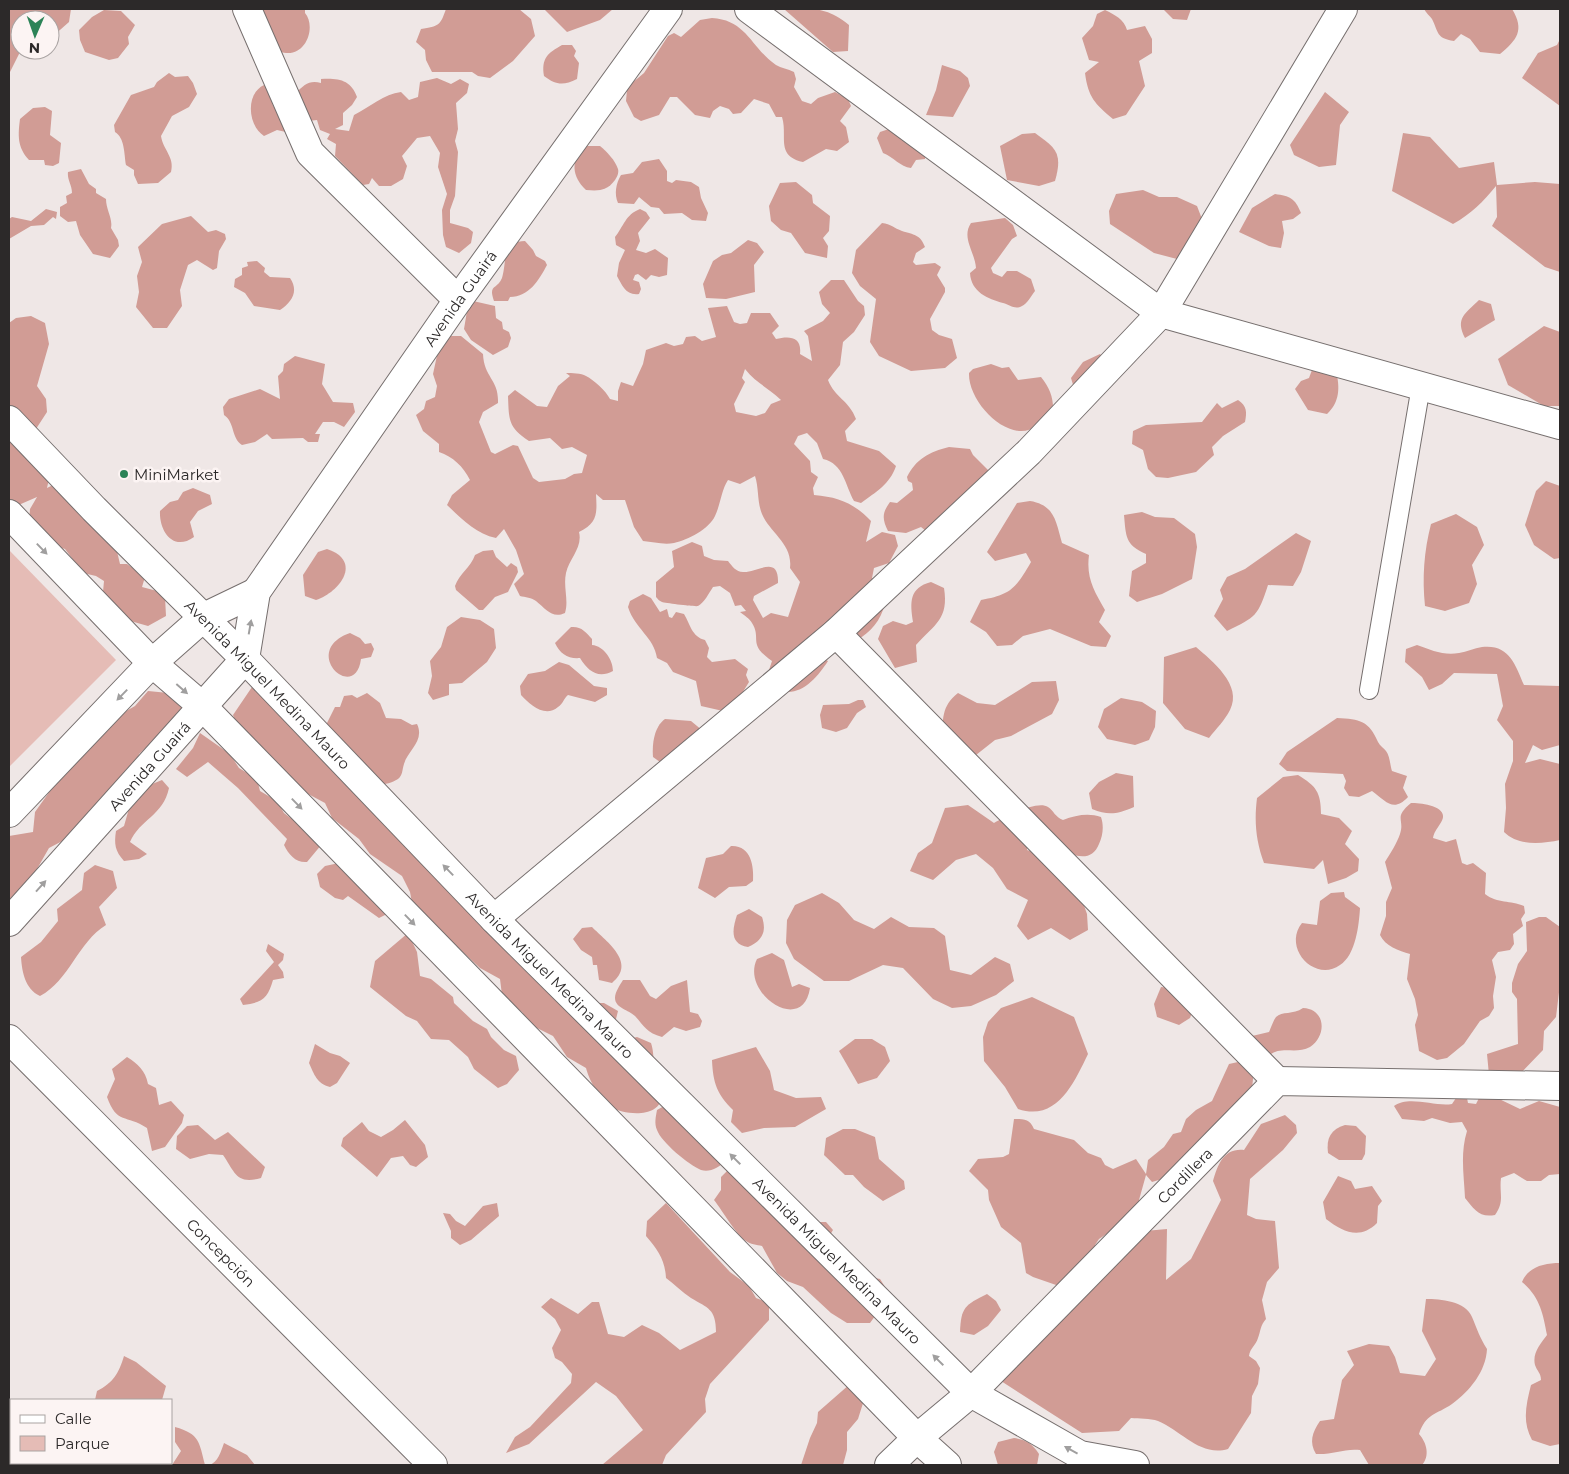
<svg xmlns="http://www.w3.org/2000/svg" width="1569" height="1474" viewBox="0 0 1569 1474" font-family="Montserrat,sans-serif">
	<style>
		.green { fill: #e5bcb6 }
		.forest { fill: #d19c95; fill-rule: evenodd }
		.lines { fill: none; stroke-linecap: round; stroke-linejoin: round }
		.lane-casing { stroke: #766f6e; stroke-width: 20 }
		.street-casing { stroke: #766f6e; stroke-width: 30 }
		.lane { stroke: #fff; stroke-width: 18 }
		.street { stroke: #fff; stroke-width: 28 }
		.oneway { fill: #a09f9f }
		.poi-dot { fill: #2c8357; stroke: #fcf4f3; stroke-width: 2 }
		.labels { text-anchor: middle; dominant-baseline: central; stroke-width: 5; stroke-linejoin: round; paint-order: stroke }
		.street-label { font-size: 15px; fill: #2c2929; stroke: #fcf4f3 }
		.poi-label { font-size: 15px; fill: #2c2929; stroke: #fcf4f3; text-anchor: start }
	</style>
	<rect width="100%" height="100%" fill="#efe7e6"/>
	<!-- green -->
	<polygon class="green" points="9,550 116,660 9,767"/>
	<!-- forest -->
	<g class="forest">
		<polygon points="9,9 71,9 69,22 52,37 50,20 20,20 21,50 9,74"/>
		<path d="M 252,9 L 305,9 L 305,13 C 316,26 307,55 286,53 C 281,53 275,49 271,47 Z"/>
		<path d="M 446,9 L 519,9 L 531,19 L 535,36 L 513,61 L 490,78 L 478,76 L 472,72 L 432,72 L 426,60 L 425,50 L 416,42 L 421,29 C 439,26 440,26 446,9 Z"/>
		<polygon points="544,9 613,9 600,20 567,32"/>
		<path d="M 784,9 C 813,9 825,6 849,25 L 848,51 L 833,52 Z"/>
		<polygon points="1163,9 1191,9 1187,20 1173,19"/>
		<path d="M 1424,9 L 1512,9 C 1525,30 1517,40 1500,54 L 1480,52 L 1470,39 L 1461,34 L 1454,41 C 1436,38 1439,33 1432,19 C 1430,16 1426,13 1424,9 Z"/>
		<polygon points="104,10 121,11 135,25 128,37 129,44 118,58 109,60 85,52 80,40 79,30 92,17"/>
		<path d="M 1105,10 C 1115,15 1124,19 1127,30 L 1145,26 L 1152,39 L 1152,53 L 1139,61 L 1145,86 L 1126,115 L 1113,119 C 1095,104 1088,97 1085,73 L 1099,62 L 1089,60 L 1082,38 L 1093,26 L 1097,14 Z"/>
		<path d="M 712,18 C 747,20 751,48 776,65 C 781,68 788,69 794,72 L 796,79 L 794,87 L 802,101 L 811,104 L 818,98 L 835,92 L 848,99 L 851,106 L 840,121 L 846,127 L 849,142 L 837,151 L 826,149 L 803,162 C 775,156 788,136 782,117 L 776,117 L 769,104 L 754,99 L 741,113 L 733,114 L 729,109 L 720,106 L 713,111 L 710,118 L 695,115 L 677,97 L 670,97 L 659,115 L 641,121 L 634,117 L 626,101 L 627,90 L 632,83 L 644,73 L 668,36 L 674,33 L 681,37 L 700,20 Z"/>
		<polygon points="1560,39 1560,106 1522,78 1538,53 1557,45"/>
		<path d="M 562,45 L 572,45 L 576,51 L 574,56 L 579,63 L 577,79 C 563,86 556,85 544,76 C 541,58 548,53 562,45 Z"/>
		<polygon points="942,65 960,71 968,78 970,86 953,117 926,115 936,90"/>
		<path d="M 169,73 L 175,77 L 188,76 L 193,83 L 197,94 L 189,107 L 172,116 L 161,136 C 163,150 175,157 171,172 L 158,183 L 138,184 L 134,175 L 134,170 L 126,165 C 124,154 125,138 115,132 L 114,125 L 131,95 L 154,87 L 157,82 Z"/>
		<path d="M 437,78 L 451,84 L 460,79 L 469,84 L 467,93 L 456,103 L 458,129 L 455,141 L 458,152 L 455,196 L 450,210 L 450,223 L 468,228 L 473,232 L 471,243 L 459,253 L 446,247 L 443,235 L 442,210 L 447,194 L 438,167 L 440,153 L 430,136 L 417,138 L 402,156 L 407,166 L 403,179 L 391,186 L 379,186 L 372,178 L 369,184 L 363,185 L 335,156 L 336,144 L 327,139 L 330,134 L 320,130 L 317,120 L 308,121 L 296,93 C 304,85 309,80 321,83 L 321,79 C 339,78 351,80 357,97 L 352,105 L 343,113 L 343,125 L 335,129 L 349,131 L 354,115 C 370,107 384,94 401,92 L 409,100 L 418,97 L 420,82 Z"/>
		<path d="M 264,85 L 271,90 L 273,106 L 278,109 L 290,133 L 277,130 L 264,136 C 248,126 245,94 264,85 Z"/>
		<polygon points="1325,92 1349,112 1340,125 1336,165 1319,167 1294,155 1290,145"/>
		<path d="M 45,107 L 52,111 L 50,135 L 61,143 L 59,163 L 53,166 L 45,165 L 44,160 L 29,160 C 17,147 18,135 20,119 L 33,108 Z"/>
		<path d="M 892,128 L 925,150 L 925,159 L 916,160 L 911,168 C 900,167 894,157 883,153 L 877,138 L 880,132 Z"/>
		<path d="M 1035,133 C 1056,148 1063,153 1055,181 L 1039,186 L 1007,180 L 1000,146 L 1022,134 Z"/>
		<path d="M 1403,133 L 1430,137 L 1459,168 L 1494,162 L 1497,185 L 1535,182 L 1560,184 L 1560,272 L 1545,267 L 1492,226 L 1497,217 L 1496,186 C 1483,202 1471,214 1453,224 L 1392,191 Z"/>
		<path d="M 587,146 L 600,146 C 607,152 615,160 618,169 C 619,173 617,177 615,180 C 607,191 599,191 586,190 C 572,177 569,159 587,146 Z"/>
		<path d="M 659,159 L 667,171 L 667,181 L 672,183 L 676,180 L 691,182 L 699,187 L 701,198 L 708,213 L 706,221 L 692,220 L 682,213 L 664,214 L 659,208 L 651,207 L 639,197 L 634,204 L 618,203 C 614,194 616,183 621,175 L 633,173 L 642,162 Z"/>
		<path d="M 81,169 L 89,184 L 96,189 L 96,193 L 106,199 C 106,210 113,218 111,228 L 118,240 L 119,246 L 110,258 L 93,254 L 80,235 L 76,221 L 68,222 L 60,216 L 60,207 L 67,203 L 66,196 L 72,193 C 72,185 67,180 68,172 Z"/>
		<polygon points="796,182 812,195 813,203 830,216 829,231 823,238 828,246 827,258 805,253 791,233 781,230 771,221 769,206 779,185 780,183"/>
		<polygon points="1143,190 1159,197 1177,197 1197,206 1202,219 1188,250 1177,259 1154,253 1110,224 1109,211 1116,194"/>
		<path d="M 1275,194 C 1290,196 1295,198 1301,213 L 1293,219 L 1282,221 L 1284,233 L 1281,248 L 1269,246 L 1239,232 L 1252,208 Z"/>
		<polygon points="46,209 57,212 56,219 53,217 44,225 31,226 9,239 9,219 12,217 31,221"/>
		<path d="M 640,209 L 646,212 L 650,218 L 638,233 L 640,241 L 636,250 L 646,253 L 655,249 L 668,258 L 667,275 L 659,277 L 651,275 L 646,280 L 638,274 L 635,275 L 633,280 L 639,282 L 641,289 L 639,294 C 626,296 622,285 617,276 L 619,263 L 625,250 L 616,245 L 615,237 C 624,226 625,215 640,209 Z"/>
		<polygon points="191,216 208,232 216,230 225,234 226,239 219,251 217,268 213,270 197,260 188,265 180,290 182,306 167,328 153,328 136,307 139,292 137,276 142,262 138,247 162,224"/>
		<path d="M 1005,218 L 1013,225 L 1017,236 L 1012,239 L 991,268 L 993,273 L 1002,277 L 1007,271 L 1017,271 L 1031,279 L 1035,291 C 1031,296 1027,304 1022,306 C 1015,310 1010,305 1003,303 C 988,299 971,292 970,273 L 976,268 C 975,252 961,238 971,223 Z"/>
		<path d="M 882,223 C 891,224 894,228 902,231 C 914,235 920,234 925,247 L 916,253 L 913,262 L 916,265 L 935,263 L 941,267 L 937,275 L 945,288 L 945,292 L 930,319 L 932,330 L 939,335 L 952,339 L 957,358 L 945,368 L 911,371 L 879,356 L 870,342 L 876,299 L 860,286 L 852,273 L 856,250 Z"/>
		<polygon points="748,240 757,243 764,252 754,265 755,292 726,299 706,298 703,284 713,261 722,255 731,253"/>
		<path d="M 525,241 L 533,250 L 536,256 L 545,261 L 547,265 C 539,280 529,297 510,297 L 508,301 L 494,301 C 488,284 497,290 502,278 C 507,263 501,242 525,241 Z"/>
		<path d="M 257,261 L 265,268 L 264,272 L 270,277 L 290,278 C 299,291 292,302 280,310 L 254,306 L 245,293 L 234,287 L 235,279 L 242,275 L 242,268 L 248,266 L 247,262 Z"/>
		<path d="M 831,280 L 844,280 L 858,301 L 864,306 L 865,315 L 854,332 L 843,342 L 840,365 L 828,380 C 835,398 849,400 856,419 L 845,431 L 847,441 L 879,451 L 896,466 C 890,484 876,492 861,503 L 854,501 C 845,485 844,464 823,459 L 817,443 L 807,433 L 798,436 L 794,444 L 810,461 L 811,472 L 818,477 L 813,488 L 814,495 C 838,497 854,503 871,521 L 866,542 L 882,532 L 895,535 L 898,546 L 889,563 L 874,568 L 872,578 L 888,587 C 883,634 859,640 820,657 L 828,661 C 819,675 805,692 788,692 L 775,685 L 769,670 L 772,661 C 747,644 762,639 752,623 C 750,619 744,615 740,612 L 746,611 L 741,605 L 735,606 L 730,593 L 720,586 L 713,587 C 709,593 704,603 698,606 C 696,607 665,603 662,602 C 659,601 658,599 656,597 L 656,582 L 674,567 L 672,551 L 692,542 L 702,546 L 704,556 L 714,560 L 728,561 C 732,566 736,572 743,572 C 757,573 779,554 778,583 L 754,596 L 753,600 L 763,618 L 771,613 L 788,617 L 800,582 L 790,568 C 793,544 770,533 762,514 C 757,502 759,488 755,476 L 740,484 L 728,480 C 721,491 721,503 715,516 C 709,529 688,540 674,543 C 664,545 653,542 643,541 L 634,527 L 625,500 L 603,500 L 596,494 C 597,513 598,523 579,532 C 583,547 569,559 566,573 C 563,587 569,600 565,613 C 552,619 546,609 536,601 C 532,598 525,597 520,596 L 514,584 L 524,574 L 516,550 L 504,529 L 496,538 C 476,534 462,519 447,505 L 452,495 L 470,480 C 463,466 453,457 439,452 L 439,444 L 423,431 L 416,415 L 424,409 L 426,401 L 435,397 L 437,386 L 433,374 L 438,351 L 451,336 L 461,336 L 483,354 C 484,378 499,379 498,403 L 483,412 L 479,422 L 491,452 L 495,454 L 513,445 L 518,446 L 533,478 L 539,482 L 565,479 L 574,474 L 582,473 L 587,455 L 572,447 L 562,449 L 550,438 L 529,441 C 508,427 509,420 508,396 L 515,390 L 537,406 L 547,407 L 558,386 L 570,376 L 566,373 C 572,373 581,373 586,376 C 594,380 606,391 610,399 L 618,401 L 618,391 L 621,382 L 633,386 L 643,364 L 646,350 L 666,343 L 674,346 L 683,344 L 686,337 L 695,336 L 702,341 L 716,337 L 708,308 L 727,306 L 734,322 L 740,324 L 747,323 L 751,313 L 770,313 L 779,326 L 772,333 L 776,339 C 789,336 802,336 800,354 L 812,361 L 808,336 L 804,331 L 823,321 L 830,313 L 822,304 L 819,292 ZM 745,369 C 757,384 769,388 781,400 L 771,404 L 765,413 L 756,416 L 736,412 L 734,404 L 745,382 L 742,378 Z"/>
		<path d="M 1479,300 L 1491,304 L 1495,320 L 1465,338 C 1455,318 1465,314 1479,300 Z"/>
		<polygon points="473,301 495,306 496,318 502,322 503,329 509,332 511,338 508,347 493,355 471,340 464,329 467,311"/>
		<polygon points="31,316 45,323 49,344 37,386 46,399 47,412 21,452 50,474 47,488 51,486 61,487 115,543 120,564 127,564 145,577 142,587 157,591 165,597 166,616 148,626 127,620 103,592 104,581 96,576 83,573 65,549 49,544 29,523 30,509 37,497 14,507 9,505 9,323 16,318"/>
		<polygon points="1544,326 1560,332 1560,406 1544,406 1508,385 1498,359"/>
		<polygon points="1100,354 1106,361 1074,388 1071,378 1083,362"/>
		<path d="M 295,356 L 325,364 L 322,384 L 333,402 L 353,403 L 355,412 L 344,427 L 334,422 L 323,422 L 315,434 L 320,434 L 318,442 L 308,442 L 303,438 L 272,439 L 267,434 L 255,442 L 242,445 C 231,438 235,422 224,415 L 223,407 L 229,399 L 260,389 L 280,399 L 278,376 L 283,371 L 284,364 Z"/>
		<path d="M 1315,362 L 1336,371 C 1340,387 1340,402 1327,414 L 1308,410 L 1295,389 L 1301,381 L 1309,378 Z"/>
		<path d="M 991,364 L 1002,368 L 1009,367 L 1018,380 L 1041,377 C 1050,388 1054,399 1053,413 C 1043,422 1033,432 1019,431 C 995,429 968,397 969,373 L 973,369 Z"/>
		<path d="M 1238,400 C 1247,406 1247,412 1245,422 L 1223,436 L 1212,447 L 1214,455 L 1196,472 L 1168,478 L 1156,477 L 1148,469 L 1143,450 L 1132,444 L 1133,431 L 1146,425 L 1202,422 L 1217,403 L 1222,408 Z"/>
		<path d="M 949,447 L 970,449 L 973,455 L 994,476 L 926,531 L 921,527 L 906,533 L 888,531 C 882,519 882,513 890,502 L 897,503 L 913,490 L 912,483 L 908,481 L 907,477 C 916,459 929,452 949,447 Z"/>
		<polygon points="1546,481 1560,486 1560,558 1554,559 1534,545 1525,525 1536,491"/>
		<path d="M 193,488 L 210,495 L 212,504 L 198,511 L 190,522 L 194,537 C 173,552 159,531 160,511 L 170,502 L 178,500 L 183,492 Z"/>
		<path d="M 1030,501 C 1055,505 1056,522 1062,543 L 1089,555 C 1086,578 1094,591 1105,610 L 1099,622 L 1111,636 L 1106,647 L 1091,646 L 1050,629 L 1023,636 L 1012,645 L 997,646 L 986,632 L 970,622 L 981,600 C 1011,595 1016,588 1031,562 L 1026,553 L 995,561 L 987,552 L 1017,503 Z"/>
		<path d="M 1142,512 L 1155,517 L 1174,518 L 1195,534 L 1197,547 L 1192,579 L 1162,594 L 1137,602 L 1129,596 L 1132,571 L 1146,563 L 1146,554 C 1125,545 1126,536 1124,515 Z"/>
		<path d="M 1456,514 L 1477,527 L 1484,545 L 1472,565 L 1477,584 L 1469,603 L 1445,611 L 1425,606 C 1422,578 1424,551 1431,524 Z"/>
		<path d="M 1296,533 L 1311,541 L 1301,572 L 1293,586 L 1268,585 C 1258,616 1256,617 1227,631 L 1214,616 L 1223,599 L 1220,590 L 1227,577 L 1245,569 Z"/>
		<path d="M 327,549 C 363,561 340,592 316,600 L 305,596 L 303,575 L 318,552 Z"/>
		<path d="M 493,550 L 496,557 L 507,567 L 511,563 L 517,567 L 518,572 L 508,592 L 495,597 L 483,610 L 479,610 L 456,590 L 455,586 C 459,574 471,567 475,555 L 483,551 Z"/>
		<path d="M 931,582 L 944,588 C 949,619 935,624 916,645 L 917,662 L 895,668 L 878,639 L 883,626 L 893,621 L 906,625 L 913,622 C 910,602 909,588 931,582 Z"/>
		<path d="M 643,594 L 651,598 L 660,612 L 667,609 L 669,617 L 672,618 L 676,612 L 684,614 C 690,624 692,637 705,640 L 709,648 L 707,657 L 712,662 L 735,659 L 748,669 L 746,675 L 749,682 L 741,695 L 723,711 L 701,706 L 696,681 L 673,672 L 667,663 L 657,658 C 654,637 635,629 628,607 L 630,601 Z"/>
		<polygon points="461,617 480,620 494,629 496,648 487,662 462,683 449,684 449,695 433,700 428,693 432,676 430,661 441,647 447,627"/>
		<path d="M 571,627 C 581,626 586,632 592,639 L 592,645 C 604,646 613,660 613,671 C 598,679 588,671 580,658 C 568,659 560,654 555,643 Z"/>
		<path d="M 350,633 L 360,638 L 365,644 L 371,643 L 374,649 L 371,657 L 361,659 C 355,704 299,651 350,633 Z"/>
		<path d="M 1417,645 C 1431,650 1444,656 1459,653 C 1467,652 1474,648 1482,647 C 1509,644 1515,664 1524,685 L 1560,686 L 1560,745 L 1542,750 L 1533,745 L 1525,763 L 1540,759 L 1560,764 L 1560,840 C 1541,844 1518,846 1504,832 L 1506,808 L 1505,784 L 1513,761 L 1513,741 L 1497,720 L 1503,706 L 1497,674 L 1454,673 L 1442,684 L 1429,690 L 1422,677 L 1405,662 L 1406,649 Z"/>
		<path d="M 1196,647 C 1212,661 1243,685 1230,710 C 1225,720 1216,729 1209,738 L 1185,729 L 1163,703 L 1164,657 Z"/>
		<path d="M 559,662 L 569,665 L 594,686 L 607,688 L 607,695 L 595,702 L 568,695 C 564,698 563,704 558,707 C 545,718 530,705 521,695 L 520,686 L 528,674 L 545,671 Z"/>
		<path d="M 1056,681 L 1059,700 L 1052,714 L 1011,736 L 995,740 L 976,755 L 955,743 L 942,740 C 943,720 941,706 958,693 L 977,703 L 995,705 L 1032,682 Z"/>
		<path d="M 252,687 L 269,689 L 483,889 L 493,896 L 495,909 L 593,1003 L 604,1003 L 618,1011 L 614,1027 L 625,1040 L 637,1037 L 651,1043 C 654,1052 653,1060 655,1069 C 657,1077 662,1087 662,1095 C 661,1119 624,1115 611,1107 C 600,1100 589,1080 586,1068 L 567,1057 L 553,1036 L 535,1027 L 527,1020 L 522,1012 L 512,1006 L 502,995 L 500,979 L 480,968 L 450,940 L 435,937 L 415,918 L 410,892 L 402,876 L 370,854 L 359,839 L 332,818 L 325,803 L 295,787 L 282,768 L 265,751 L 250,741 L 238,727 L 233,715 Z"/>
		<polygon points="148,691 189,695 184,713 139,754 134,787 72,836 49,848 29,883 9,903 9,836 33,832 35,812 55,784 114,718 135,706"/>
		<path d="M 367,693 L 380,703 L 386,718 L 401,719 L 412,725 L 417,724 C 425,741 408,750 404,764 C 402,770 403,775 398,779 C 392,783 385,784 379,785 L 326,725 L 335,707 L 340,707 L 344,696 L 352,695 L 357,698 Z"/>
		<polygon points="1121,698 1142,702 1156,711 1155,727 1149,740 1135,745 1107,739 1098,727 1104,709"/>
		<polygon points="858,700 863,700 866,707 857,713 847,728 836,732 822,728 820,715 823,705 849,704"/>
		<path d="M 1337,718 C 1360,719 1369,721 1378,742 C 1380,746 1384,748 1386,751 C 1390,756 1390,765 1392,771 L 1407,776 L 1403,788 L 1408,797 C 1393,813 1386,801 1372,791 L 1359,797 L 1349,796 L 1344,788 L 1346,781 L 1343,774 L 1287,771 L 1279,764 L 1287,752 Z"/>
		<path d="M 665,719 L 691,721 L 703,731 L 680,764 L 660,762 L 653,757 C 652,744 654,727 665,719 Z"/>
		<path d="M 200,733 L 230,754 L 239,768 L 257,779 L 260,791 L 277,801 L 284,813 L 314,836 L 322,844 L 307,862 C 296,863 289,855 284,845 L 287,839 L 238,788 L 208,762 L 187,777 L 176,769 L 193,748 Z"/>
		<path d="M 1116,773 L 1133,776 L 1134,807 C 1117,814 1109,816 1092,809 L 1089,793 L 1099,782 Z"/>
		<path d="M 1298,775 C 1316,786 1321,792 1321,814 L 1339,818 L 1352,831 L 1345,844 L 1359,859 L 1358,871 L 1346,878 L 1328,884 L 1323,860 L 1314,869 L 1264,863 C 1256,841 1254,822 1257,798 L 1283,777 Z"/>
		<path d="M 162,780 L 169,788 C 163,816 140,819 130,842 L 147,854 L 139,859 L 124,861 C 115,851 114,844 116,831 L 124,826 L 130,805 L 139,798 L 140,789 Z"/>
		<path d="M 1411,803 C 1421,803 1453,806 1440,824 C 1437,829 1434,832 1433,838 L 1446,842 L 1456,839 L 1462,863 L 1467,865 L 1473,863 L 1486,873 L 1485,894 C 1498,904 1510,900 1524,906 L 1525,913 L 1521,919 L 1523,926 L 1513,934 L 1514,944 L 1510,950 L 1498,952 L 1492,960 L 1496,977 L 1493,996 L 1494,1008 L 1489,1016 L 1480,1021 L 1464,1044 L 1447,1058 L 1437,1060 L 1419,1051 L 1415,1025 L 1418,1015 L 1415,999 L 1407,979 L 1410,954 C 1399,951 1385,946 1380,935 L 1386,916 L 1386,902 L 1392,888 L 1385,862 C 1390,854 1397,843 1400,834 C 1405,819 1393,818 1411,803 Z"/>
		<path d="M 968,805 L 994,823 C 1005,817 1037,800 1048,807 C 1054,811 1055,817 1063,820 C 1076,815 1089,813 1101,817 C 1104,826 1103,835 1099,844 C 1087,875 1046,839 1029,829 L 1027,850 L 1044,856 L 1081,897 L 1087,914 L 1088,930 L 1070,940 L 1051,928 L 1028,940 L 1017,926 L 1028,900 L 1007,889 L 993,868 L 976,854 L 956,860 L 933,880 L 910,871 L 918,853 L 932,843 L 945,808 Z"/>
		<path d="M 731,846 C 751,845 754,866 753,881 L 746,886 L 729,887 L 715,898 L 698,888 L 706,858 L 723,854 Z"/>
		<polygon points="339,863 389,913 379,918 348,896 343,900 335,898 320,887 317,874 325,866"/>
		<path d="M 95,865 L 113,871 L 117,888 L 99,907 L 106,925 C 78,942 69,981 40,996 C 25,989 22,972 21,957 L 41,942 L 58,921 L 57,909 L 82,890 L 84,873 Z"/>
		<path d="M 1344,892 L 1345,897 L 1360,908 C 1359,924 1356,955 1340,965 C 1315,983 1282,948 1302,923 L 1317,925 L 1320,901 L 1331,893 Z"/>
		<polygon points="822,893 839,903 854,920 874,929 891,917 909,927 934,928 945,936 950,970 971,975 995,957 1010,964 1014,981 996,995 971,1006 952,1008 933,999 903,968 883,965 849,981 824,981 794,959 786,943 787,920 795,905"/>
		<path d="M 749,909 L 762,917 C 767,932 762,941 748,947 C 730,944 732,930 737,915 Z"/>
		<polygon points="1539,917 1546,917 1560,927 1560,984 1556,1017 1544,1031 1543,1050 1517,1077 1489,1075 1487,1054 1518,1044 1517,999 1512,992 1512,983 1518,964 1527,951 1526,922"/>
		<path d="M 592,927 C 607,942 637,963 612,983 L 599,980 L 597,965 L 593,965 L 592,957 L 581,950 L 573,939 L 582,928 Z"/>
		<polygon points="408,933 417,952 420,976 431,979 453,997 454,1003 473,1021 487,1029 491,1037 504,1050 516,1056 519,1070 507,1084 498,1088 474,1069 468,1057 449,1040 431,1039 417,1021 406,1016 370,987 375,961"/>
		<path d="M 268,944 L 284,954 L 283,960 L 278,965 L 283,972 L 284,978 L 273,980 C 268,998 262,1003 243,1005 L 240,999 L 274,962 L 266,951 Z"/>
		<path d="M 772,953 L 784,960 L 792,987 L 799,984 L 810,988 C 803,1036 740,993 757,959 Z"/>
		<path d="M 623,980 L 640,980 L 650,996 L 656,999 L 671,986 L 687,980 L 690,1012 L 698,1014 L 702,1021 L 700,1027 L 686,1031 L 674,1027 L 662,1037 C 647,1033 644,1026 635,1016 C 629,1010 615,1008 615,998 C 615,992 620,985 623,980 Z"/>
		<polygon points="1161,987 1170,988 1193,1010 1190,1018 1179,1025 1157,1017 1154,1004"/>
		<path d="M 1032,997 L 1074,1017 L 1088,1054 C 1074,1083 1057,1122 1018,1109 L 1005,1087 L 984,1061 L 983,1037 L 988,1022 L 1001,1008 Z"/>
		<path d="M 1303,1008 C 1326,1009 1327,1036 1310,1047 C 1296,1055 1280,1045 1269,1056 L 1252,1036 L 1269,1032 C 1271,1028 1273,1021 1276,1017 C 1282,1011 1293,1015 1303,1008 Z"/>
		<polygon points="855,1039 872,1039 885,1047 890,1061 877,1078 858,1084 839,1051"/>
		<path d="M 315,1044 L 330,1053 L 340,1056 L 350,1063 L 337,1083 L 330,1087 C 317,1084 314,1074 309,1063 Z"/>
		<path d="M 756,1047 L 770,1071 L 774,1090 L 796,1098 L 821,1097 L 826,1109 L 795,1127 L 764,1128 L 742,1133 L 731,1122 L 733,1110 C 717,1094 713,1083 712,1060 Z"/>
		<path d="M 127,1057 C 138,1064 145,1070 148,1084 L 156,1088 L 159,1105 L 171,1101 L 184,1115 L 182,1123 L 165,1147 L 152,1151 L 147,1128 C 126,1114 117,1125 107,1097 L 115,1079 L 112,1069 Z"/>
		<path d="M 1238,1062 L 1248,1064 L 1254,1069 L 1252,1089 L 1172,1176 L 1152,1182 L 1146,1175 L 1139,1200 L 1142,1203 L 1129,1219 L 1099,1239 L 1095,1245 L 1096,1254 L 1059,1286 L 1033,1277 L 1026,1273 L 1021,1243 L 1001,1227 L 989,1200 L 988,1190 L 969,1171 L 978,1159 L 1003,1157 L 1009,1154 L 1014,1119 C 1024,1119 1030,1119 1034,1129 L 1074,1140 L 1088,1153 L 1101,1158 L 1105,1165 L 1113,1169 L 1136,1159 L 1146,1174 L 1148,1160 L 1164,1147 L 1173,1134 L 1181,1132 L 1186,1119 L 1196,1110 L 1212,1101 L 1229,1064 Z"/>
		<path d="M 1495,1097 L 1520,1109 L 1539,1101 L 1560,1107 L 1560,1174 L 1549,1175 L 1541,1181 L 1527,1181 L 1514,1173 L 1501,1178 C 1499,1194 1505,1201 1495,1215 C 1479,1218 1474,1209 1465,1198 C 1464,1175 1460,1154 1467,1131 L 1462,1122 L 1450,1123 L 1432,1118 L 1424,1121 L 1402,1119 L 1394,1106 C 1409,1095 1435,1107 1452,1104 L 1456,1098 L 1467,1098 L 1468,1103 L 1476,1104 L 1479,1098 Z"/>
		<path d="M 671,1102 L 726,1161 C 719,1167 710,1173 701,1170 C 689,1165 661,1142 657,1130 C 654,1123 656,1116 657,1110 Z"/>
		<path d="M 1285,1115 L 1296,1125 L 1297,1133 L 1283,1150 L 1250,1179 L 1247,1215 L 1256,1219 L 1275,1221 L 1279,1268 L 1267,1282 L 1262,1300 L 1266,1319 C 1260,1326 1261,1330 1258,1338 C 1256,1345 1250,1348 1249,1356 L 1256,1361 L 1260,1368 L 1258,1384 L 1252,1396 L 1251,1413 L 1228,1449 C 1200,1457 1182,1431 1158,1421 C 1150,1418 1139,1419 1131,1418 L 1119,1431 L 1082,1433 L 1001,1381 L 1145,1231 L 1167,1229 L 1166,1280 L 1191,1259 L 1221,1200 L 1213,1181 C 1218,1164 1224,1148 1244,1150 L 1261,1124 Z"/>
		<polygon points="405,1120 425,1145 428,1157 416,1167 410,1165 403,1156 391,1158 377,1177 341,1146 343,1138 362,1122 369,1131 381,1137 393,1130"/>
		<path d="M 198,1125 L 215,1140 L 228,1132 L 265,1167 L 261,1178 C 236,1185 235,1172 223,1155 L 209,1154 L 190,1159 L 176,1149 L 177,1136 L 187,1126 Z"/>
		<path d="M 1345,1125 L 1356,1126 L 1366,1136 L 1365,1154 L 1362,1160 L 1339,1160 L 1328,1153 C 1326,1138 1331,1129 1345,1125 Z"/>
		<polygon points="843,1129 855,1129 875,1137 879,1159 904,1181 905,1189 883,1201 864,1187 853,1175 845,1175 824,1155 826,1138"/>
		<path d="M 734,1168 L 811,1222 L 826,1222 L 833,1230 L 827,1240 L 870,1277 L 880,1279 L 887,1290 L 883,1305 L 870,1323 L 847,1323 L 831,1313 L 803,1287 L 787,1281 L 777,1273 L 762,1246 C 757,1245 750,1244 746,1241 C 737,1236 722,1210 714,1200 L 721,1190 L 721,1177 L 727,1171 Z"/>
		<path d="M 1338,1176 L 1351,1181 L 1355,1189 L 1372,1186 L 1382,1201 L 1378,1206 L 1377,1223 C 1360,1240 1343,1232 1326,1219 L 1323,1202 Z"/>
		<polygon points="497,1203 499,1216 471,1240 460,1245 451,1238 451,1231 443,1213 450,1214 456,1221 465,1226 483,1206"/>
		<path d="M 666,1203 L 730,1272 L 749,1286 L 756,1298 L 769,1303 L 769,1320 L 710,1384 L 705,1399 L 706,1412 L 666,1455 L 662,1465 L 602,1465 L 643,1430 L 616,1396 L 596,1382 L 529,1444 L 506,1453 L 515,1437 L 530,1427 L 571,1383 L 572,1374 L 562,1362 L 555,1358 L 552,1348 L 561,1330 L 555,1319 L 541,1307 L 551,1298 L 578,1314 L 592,1302 L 599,1302 L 608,1334 L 624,1337 L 642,1325 L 659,1333 L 680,1350 L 716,1332 C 716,1309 708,1308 691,1298 C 682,1292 674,1284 666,1278 C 665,1260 658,1250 646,1236 L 647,1221 Z"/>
		<path d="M 1560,1263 L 1560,1444 L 1550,1446 L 1532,1440 C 1522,1422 1526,1405 1531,1385 L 1541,1380 C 1541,1373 1537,1371 1535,1365 C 1532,1353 1541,1343 1547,1335 C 1543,1314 1540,1297 1522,1282 C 1528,1267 1544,1263 1560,1263 Z"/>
		<path d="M 987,1294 L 996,1301 L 1001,1310 L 988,1326 L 974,1335 L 960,1332 C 961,1307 965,1305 987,1294 Z"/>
		<path d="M 1426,1299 C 1440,1299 1466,1301 1472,1317 C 1477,1329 1480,1338 1487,1349 C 1486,1371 1470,1391 1452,1404 C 1436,1415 1426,1413 1419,1434 C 1427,1443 1430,1456 1422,1465 L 1369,1465 L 1360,1450 C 1345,1448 1332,1455 1316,1454 C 1309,1442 1312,1433 1320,1421 L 1334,1419 L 1342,1380 L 1354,1365 L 1347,1351 L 1369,1344 L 1389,1346 L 1395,1357 L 1400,1373 L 1425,1376 L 1436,1359 L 1422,1331 Z"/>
		<path d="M 124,1356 L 136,1362 L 166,1386 L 162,1400 L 95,1400 L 97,1391 C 113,1383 119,1373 124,1356 Z"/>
		<polygon points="850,1384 864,1400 858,1419 847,1432 847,1450 843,1465 801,1465 810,1438 817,1423 818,1412"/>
		<path d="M 175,1427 C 200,1434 199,1442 205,1465 L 172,1465 L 181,1451 L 175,1442 Z"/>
		<path d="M 1014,1438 C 1027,1440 1032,1444 1039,1454 L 1037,1465 L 998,1465 L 994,1452 L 998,1442 Z"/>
		<path d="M 224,1443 L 247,1455 L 255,1465 L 209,1465 C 218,1463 221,1451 224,1443 Z"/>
	</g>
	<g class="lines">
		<!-- lane casing -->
		<g class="lane-casing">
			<polyline id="lane" points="1369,690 1421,386"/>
		</g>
		<!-- street casing -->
		<g class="street-casing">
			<g id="street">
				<polyline points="247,9 310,153 458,300"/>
				<polyline points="749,9 1161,313 1560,425"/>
				<path id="s1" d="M 9,420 L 94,509 L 245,659 L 494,919 L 971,1393 L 1080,1455 L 1135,1465"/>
				<polyline points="9,514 152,663 202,706 917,1438 947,1465"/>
				<polyline points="836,633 1277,1081"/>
				<polyline points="9,813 152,663 204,617 256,592"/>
				<polyline points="494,919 836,633 1029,452 1161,313 1343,9"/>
				<path id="s2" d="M 9,922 L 245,659 L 256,592 L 458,300 L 668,9"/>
				<path id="s3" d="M 9,1039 L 433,1465"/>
				<path id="s4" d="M 889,1465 L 917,1438 L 971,1393 L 1277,1081 L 1560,1086"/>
			</g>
		</g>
		<!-- lane -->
		<use href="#lane" class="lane"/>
		<!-- street -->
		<use href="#street" class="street"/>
	</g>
	<!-- one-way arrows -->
	<defs><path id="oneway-solid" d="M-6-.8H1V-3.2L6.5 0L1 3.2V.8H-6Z" transform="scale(1.25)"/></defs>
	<g class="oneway">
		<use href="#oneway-solid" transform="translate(42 549) rotate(46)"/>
		<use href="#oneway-solid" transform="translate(250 627) rotate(-80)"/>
		<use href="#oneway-solid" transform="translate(182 689) rotate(41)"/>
		<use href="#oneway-solid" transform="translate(122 695) rotate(134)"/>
		<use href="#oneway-solid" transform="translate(297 804) rotate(46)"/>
		<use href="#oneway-solid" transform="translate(448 870) rotate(-134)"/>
		<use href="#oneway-solid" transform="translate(41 886) rotate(-48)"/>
		<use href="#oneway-solid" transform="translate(410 920) rotate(46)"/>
		<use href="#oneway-solid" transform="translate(735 1159) rotate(-135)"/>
		<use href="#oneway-solid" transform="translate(938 1360) rotate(-135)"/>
		<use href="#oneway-solid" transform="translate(1071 1450) rotate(-151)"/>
	</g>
	<!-- markers -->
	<circle class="poi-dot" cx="124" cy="474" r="5"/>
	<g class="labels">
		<!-- street labels -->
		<g class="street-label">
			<text stroke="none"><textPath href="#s2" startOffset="779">Avenida Guairá</textPath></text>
			<text stroke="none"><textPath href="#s1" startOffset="370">Avenida Miguel Medina Mauro</textPath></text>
			<text stroke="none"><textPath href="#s2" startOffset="210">Avenida Guairá</textPath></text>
			<text stroke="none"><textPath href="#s1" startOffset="775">Avenida Miguel Medina Mauro</textPath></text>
			<text stroke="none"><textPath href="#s4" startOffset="414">Cordillera</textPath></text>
			<text stroke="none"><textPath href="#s3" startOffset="301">Concepción</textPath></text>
			<text stroke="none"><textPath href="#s1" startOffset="1180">Avenida Miguel Medina Mauro</textPath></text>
		</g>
		<!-- poi labels -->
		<g class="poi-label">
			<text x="134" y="474">MiniMarket</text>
		</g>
	</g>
	<!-- border -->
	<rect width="1569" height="1474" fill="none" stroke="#2c2929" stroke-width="20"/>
	<!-- legend -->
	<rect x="10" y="1399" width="162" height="65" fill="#fcf4f3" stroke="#a9a3a2"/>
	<rect x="20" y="1415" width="25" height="8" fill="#ffffff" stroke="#a9a3a2"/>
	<text x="55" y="1424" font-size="15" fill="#2c2929">Calle</text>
	<rect x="20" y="1436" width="25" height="15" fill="#e5bcb6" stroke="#a9a3a2"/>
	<text x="55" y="1449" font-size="15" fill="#2c2929">Parque</text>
	<!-- north arrow -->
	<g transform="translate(35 35) rotate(182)"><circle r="24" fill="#fcf4f3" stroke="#a9a3a2"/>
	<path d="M0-4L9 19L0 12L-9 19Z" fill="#2c8357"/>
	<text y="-8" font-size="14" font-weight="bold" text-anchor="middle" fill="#2c2929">N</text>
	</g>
</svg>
